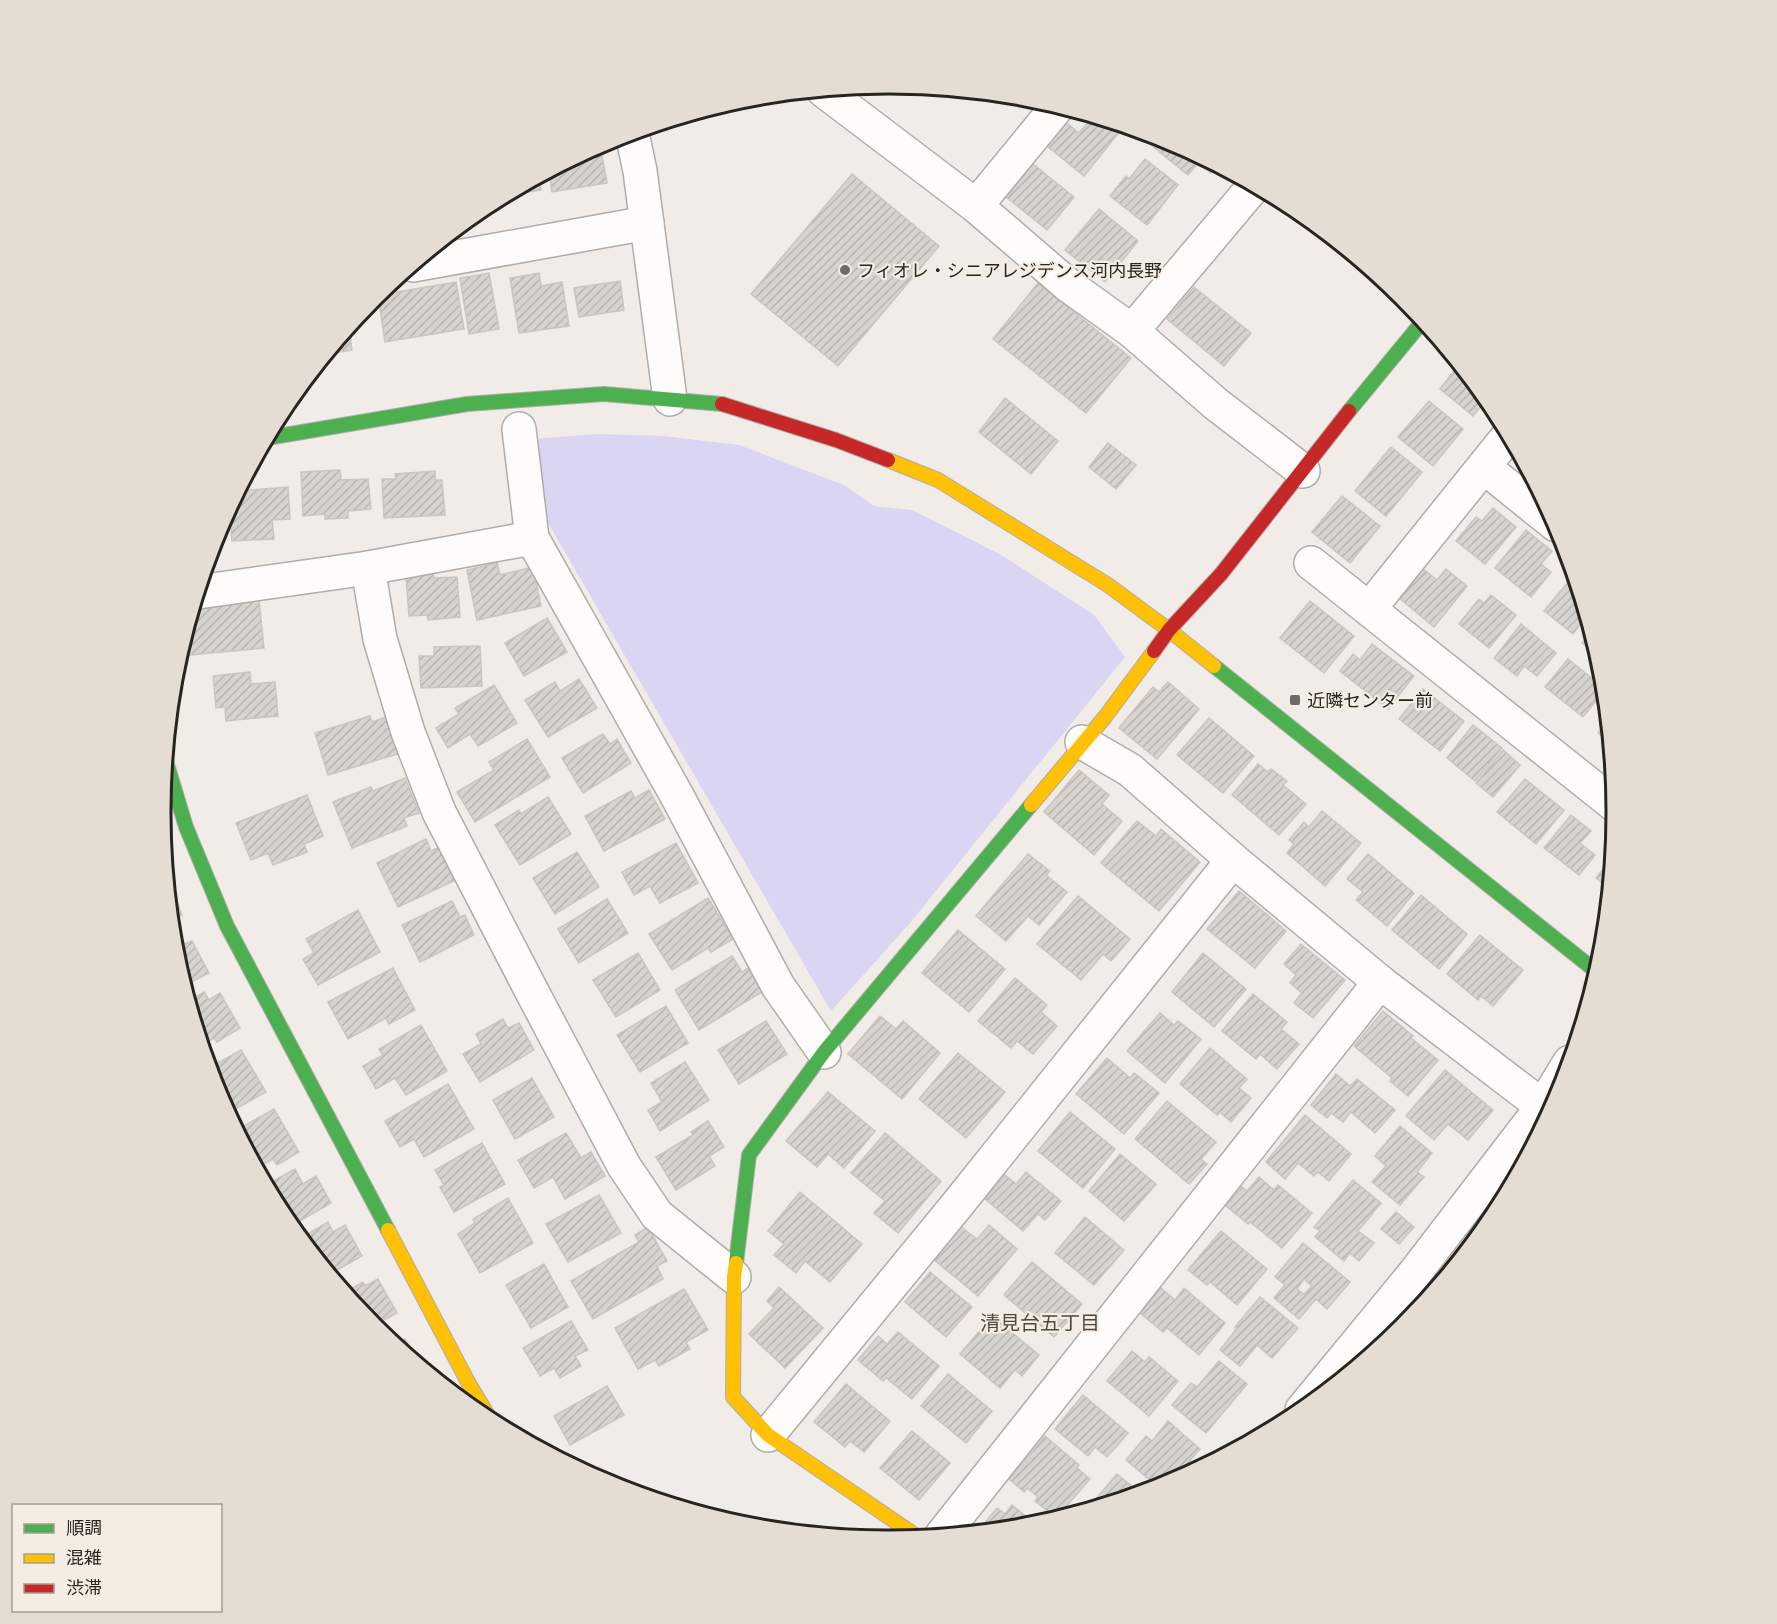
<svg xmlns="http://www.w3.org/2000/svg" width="1777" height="1624" viewBox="0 0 1777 1624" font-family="'Noto Sans','Noto Sans JP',sans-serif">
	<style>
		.green { fill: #d9d5f2 }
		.building { fill: url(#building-hatch); stroke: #c9c6c2; stroke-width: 1.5; fill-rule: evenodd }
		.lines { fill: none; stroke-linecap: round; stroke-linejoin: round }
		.street-casing { stroke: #b0aca8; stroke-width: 36 }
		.fast-casing { stroke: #b0aca8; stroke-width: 16 }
		.slow-casing { stroke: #b0aca8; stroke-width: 16 }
		.jam-casing { stroke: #b0aca8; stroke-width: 16 }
		.street { stroke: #fdfcfb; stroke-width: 33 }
		.fast { stroke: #4caf50; stroke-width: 14 }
		.slow { stroke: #ffc107; stroke-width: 14 }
		.jam { stroke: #c62828; stroke-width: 14 }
		.poi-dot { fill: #6e6b66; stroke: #f5ede3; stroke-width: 2 }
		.labels { text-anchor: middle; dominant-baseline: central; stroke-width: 4.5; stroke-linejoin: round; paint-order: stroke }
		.poi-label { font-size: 18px; fill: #282521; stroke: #f5ede3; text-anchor: start }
		.neighbourhood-label { font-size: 20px; fill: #4f4840; stroke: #f5ede3 }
		.rim { fill: none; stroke: #282521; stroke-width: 3 }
	</style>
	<defs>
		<pattern id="building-hatch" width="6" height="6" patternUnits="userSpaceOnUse" patternTransform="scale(1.5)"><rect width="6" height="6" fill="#d7d3cf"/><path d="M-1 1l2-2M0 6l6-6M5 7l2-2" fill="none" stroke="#b9b5b1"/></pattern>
	</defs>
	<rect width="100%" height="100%" fill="#f1ece7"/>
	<!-- green -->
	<polygon class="green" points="598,434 663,436 739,445 844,485 874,506 912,510 1003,556 1094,615 1125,657 910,923 831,1011 544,516 532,439"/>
	<!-- building -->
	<g class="building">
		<polygon points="1063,120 1079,133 1090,120 1099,127 1104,120 1109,122 1120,131 1084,176 1043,143"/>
		<polygon points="1156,136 1167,140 1217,166 1211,173 1198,163 1188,175 1150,144"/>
		<polygon points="600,145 607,183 552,192 549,172"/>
		<polygon points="1145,159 1178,185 1147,225 1110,196 1126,176 1129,179"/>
		<polygon points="1033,164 1074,197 1047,230 1006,197"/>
		<polygon points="852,174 939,246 838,366 751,294"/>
		<polygon points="539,177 541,190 511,195 511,192"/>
		<polygon points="1099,209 1138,241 1105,282 1065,250"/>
		<polygon points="489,273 499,329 469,334 460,278"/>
		<polygon points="539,273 541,286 562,282 569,326 519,333 510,278"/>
		<polygon points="620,281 624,310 579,317 574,288"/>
		<polygon points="456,282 464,329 385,342 378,295"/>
		<polygon points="1038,283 1131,358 1086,413 993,339"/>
		<polygon points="1194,287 1251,333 1224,366 1167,319"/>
		<polygon points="349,327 352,350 327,354"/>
		<polygon points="1459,365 1487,399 1473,416 1440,389"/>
		<polygon points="1005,398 1058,441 1031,474 979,432"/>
		<polygon points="1429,401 1463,429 1433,466 1398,437"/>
		<polygon points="1108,443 1136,465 1116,489 1089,467"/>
		<polygon points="1391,447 1422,472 1386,516 1355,491"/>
		<polygon points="340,470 341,480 368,479 371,509 348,511 348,518 325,519 325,514 303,516 301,472"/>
		<polygon points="435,471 435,480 442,480 445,515 384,518 382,479 396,479 395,474"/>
		<polygon points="288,487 290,519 272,520 274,539 232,541 229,508 239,491"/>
		<polygon points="1342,496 1380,526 1350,563 1312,532"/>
		<polygon points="1493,508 1516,527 1485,564 1456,541 1476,517 1482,521"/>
		<polygon points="1526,530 1552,551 1541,564 1551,572 1531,597 1495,568"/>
		<polygon points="497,563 500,575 533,567 541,606 477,620 467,570"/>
		<polygon points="1423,569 1437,580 1446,569 1467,586 1434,627 1399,598"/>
		<polygon points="433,573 434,578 457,577 460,617 428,620 427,615 409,616 406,575"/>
		<polygon points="1574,575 1586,617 1573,634 1544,611"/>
		<polygon points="1491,595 1516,615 1489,648 1459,624 1479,599 1484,603"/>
		<polygon points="259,600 264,648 180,656 180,652 192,613 200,612 199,605"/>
		<polygon points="1310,601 1354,636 1324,673 1280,638"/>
		<polygon points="547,618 567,652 524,676 505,643"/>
		<polygon points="1521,624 1556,653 1537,676 1524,666 1517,676 1494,658"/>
		<polygon points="1591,632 1598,656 1582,643"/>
		<polygon points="1372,644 1414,676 1388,709 1340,671 1353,654 1360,660"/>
		<polygon points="480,646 482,686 421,688 419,656 434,656 434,647"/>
		<polygon points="1568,659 1604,688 1605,690 1583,717 1545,687"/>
		<polygon points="250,672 251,684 275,682 278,716 226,721 225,707 216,708 213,676"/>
		<polygon points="579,679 597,708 548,737 525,700 555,682 560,691"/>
		<polygon points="1168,682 1199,709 1157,759 1119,728 1153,687 1159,692"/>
		<polygon points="494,685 517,723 478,746 470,734 448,748 436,728 459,714 455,708"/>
		<polygon points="1423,689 1464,721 1440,751 1399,719"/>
		<polygon points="370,716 372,722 389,716 401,753 328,775 315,733"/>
		<polygon points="1209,718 1254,756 1223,793 1177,755"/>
		<polygon points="1608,721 1610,743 1598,733"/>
		<polygon points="1473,725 1502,748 1475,781 1447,758"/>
		<polygon points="603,734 610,744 617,739 631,763 583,793 562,758"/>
		<polygon points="527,739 550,777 475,822 457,792 494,770 489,762"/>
		<polygon points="1503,750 1520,765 1493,797 1476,783"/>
		<polygon points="1258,764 1268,772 1271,769 1287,781 1283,785 1306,804 1279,835 1232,795"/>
		<polygon points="1079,770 1109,795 1102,804 1122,821 1094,855 1044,812"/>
		<polygon points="405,778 419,813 404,818 407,826 352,848 333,802 371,787 373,791"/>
		<polygon points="1525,779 1564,810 1536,844 1497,812"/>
		<polygon points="649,790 665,819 604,851 585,816 631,791 635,798"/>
		<polygon points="307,795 323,836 304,844 307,852 273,865 268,853 251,860 236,823"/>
		<polygon points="548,797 571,834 520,865 495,825 519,810 521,814"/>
		<polygon points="1322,811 1361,843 1325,886 1287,853 1294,844 1289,840 1304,822 1309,827"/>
		<polygon points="1571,815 1591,831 1580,843 1595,855 1579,875 1544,848"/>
		<polygon points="1137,821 1156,836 1161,829 1200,862 1159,911 1101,863"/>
		<polygon points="426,839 431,851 440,847 456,880 398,907 377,863"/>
		<polygon points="676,843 698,883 660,903 650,886 634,895 622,872"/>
		<polygon points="577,852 599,887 555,914 533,878"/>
		<polygon points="1028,854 1050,871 1046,875 1067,892 1039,925 1028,916 1006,941 976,916"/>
		<polygon points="1368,854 1414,893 1387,926 1356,900 1363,892 1347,879"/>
		<polygon points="1612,858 1609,889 1596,878"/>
		<polygon points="170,883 182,915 171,920 168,884"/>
		<polygon points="1239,891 1286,931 1255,968 1207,929"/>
		<polygon points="1421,895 1467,934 1439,969 1392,930"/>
		<polygon points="1078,896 1130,939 1111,961 1103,954 1081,980 1037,944"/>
		<polygon points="708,898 733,939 711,952 708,948 672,970 649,934"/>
		<polygon points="607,899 628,933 579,963 558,929"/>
		<polygon points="452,901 460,917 465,915 474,935 420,962 402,925"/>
		<polygon points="358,910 380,952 318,985 303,959 314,953 306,939"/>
		<polygon points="958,930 1005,969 969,1012 922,973"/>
		<polygon points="1480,935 1523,970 1493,1006 1481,996 1478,1000 1447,974"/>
		<polygon points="181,936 185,944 192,941 209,973 184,986 174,954 173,940"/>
		<polygon points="1301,944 1345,980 1313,1018 1294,1003 1302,993 1290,983 1296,975 1284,964"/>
		<polygon points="638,953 660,990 616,1017 593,980"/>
		<polygon points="1203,953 1246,989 1214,1027 1172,992"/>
		<polygon points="732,956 742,972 748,968 762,992 699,1030 675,990"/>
		<polygon points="393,968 415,1010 389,1024 386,1018 348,1039 328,1002"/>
		<polygon points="1015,978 1047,1005 1041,1012 1057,1026 1033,1054 1017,1041 1011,1048 978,1021"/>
		<polygon points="204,992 209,1000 220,993 240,1028 217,1042 214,1038 202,1045 189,1001"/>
		<polygon points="1253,994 1287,1022 1281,1029 1299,1044 1277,1069 1260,1054 1256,1059 1222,1031"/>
		<polygon points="666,1006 688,1043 640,1072 617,1035"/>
		<polygon points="1383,1011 1413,1036 1411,1038 1438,1060 1408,1096 1390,1081 1392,1078 1354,1046"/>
		<polygon points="1160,1013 1174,1025 1178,1021 1201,1039 1165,1083 1127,1051"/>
		<polygon points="880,1016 896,1029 903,1021 940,1053 902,1099 848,1054"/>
		<polygon points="503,1019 508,1028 519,1023 534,1050 480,1082 463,1054 481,1044 476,1034"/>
		<polygon points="766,1021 787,1054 739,1084 718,1050"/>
		<polygon points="421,1025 447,1071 406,1095 395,1078 376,1089 363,1066 383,1055 379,1049"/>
		<polygon points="1210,1048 1247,1079 1239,1088 1251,1098 1231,1122 1220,1112 1217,1115 1180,1084"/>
		<polygon points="241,1050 266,1092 228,1113 216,1090 209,1068"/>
		<polygon points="958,1053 1005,1092 966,1138 919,1099"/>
		<polygon points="1107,1058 1130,1078 1134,1073 1159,1093 1124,1134 1076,1094"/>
		<polygon points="685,1062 709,1100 660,1131 648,1110 662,1102 651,1083"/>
		<polygon points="1445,1070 1493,1110 1468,1140 1448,1124 1434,1140 1406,1116"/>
		<polygon points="1336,1074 1350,1086 1357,1079 1395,1110 1375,1133 1351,1112 1343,1122 1331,1113 1327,1118 1311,1105"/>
		<polygon points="532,1078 554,1117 515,1139 493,1100"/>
		<polygon points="448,1084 474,1129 424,1157 414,1139 400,1147 385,1121"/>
		<polygon points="828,1092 875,1131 844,1168 828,1154 817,1167 786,1141"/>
		<polygon points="1167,1101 1216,1142 1201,1159 1207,1164 1189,1184 1135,1139"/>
		<polygon points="274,1109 299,1152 277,1165 273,1159 257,1168 237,1130"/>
		<polygon points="1070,1112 1115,1149 1083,1188 1038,1151"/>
		<polygon points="1305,1115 1351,1154 1329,1181 1318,1172 1314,1176 1298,1163 1285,1179 1266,1162"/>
		<polygon points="708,1121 724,1147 709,1156 715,1166 676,1190 656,1157 693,1135 691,1132"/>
		<polygon points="1400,1126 1432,1153 1417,1172 1424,1177 1400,1205 1372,1182 1386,1166 1375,1156"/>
		<polygon points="566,1133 581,1158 591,1152 605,1176 565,1199 553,1177 534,1188 518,1160"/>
		<polygon points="885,1133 941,1181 898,1233 874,1213 885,1201 851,1173"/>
		<polygon points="482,1143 505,1184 454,1212 440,1187 444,1185 435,1170"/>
		<polygon points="1120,1154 1156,1184 1124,1221 1089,1191"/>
		<polygon points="295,1169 303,1184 316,1176 331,1203 291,1226 283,1216 266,1185"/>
		<polygon points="1026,1172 1061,1201 1045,1220 1038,1214 1023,1231 985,1199 1005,1175 1016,1184"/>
		<polygon points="1259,1177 1274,1190 1278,1185 1312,1213 1282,1248 1250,1222 1248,1224 1226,1206 1242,1187 1247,1191"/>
		<polygon points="1353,1180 1381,1203 1358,1231 1374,1243 1359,1261 1350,1253 1344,1261 1315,1237 1320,1231 1314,1227"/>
		<polygon points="800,1192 862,1244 830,1282 805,1261 796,1273 774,1255 784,1244 768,1231"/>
		<polygon points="599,1195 621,1233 568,1262 546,1224"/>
		<polygon points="508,1198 533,1243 480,1273 458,1234 475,1223 473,1219"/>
		<polygon points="1490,1211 1495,1215 1494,1217 1462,1255 1458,1251"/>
		<polygon points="1396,1212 1414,1227 1399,1244 1381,1229"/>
		<polygon points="1085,1217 1124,1250 1094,1285 1055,1253"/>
		<polygon points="328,1222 333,1232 345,1225 362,1256 330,1274 301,1238"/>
		<polygon points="989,1225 1017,1249 978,1296 933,1259 960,1226 977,1239"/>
		<polygon points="648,1227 667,1261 657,1266 663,1279 593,1319 571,1281 639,1242 635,1235"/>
		<polygon points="1221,1231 1267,1269 1237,1305 1210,1282 1207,1285 1188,1270"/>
		<path d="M 1303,1243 L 1350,1282 L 1327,1309 L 1316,1299 L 1299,1319 L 1274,1298 L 1285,1285 L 1275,1277 ZM 1304,1279 L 1312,1286 L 1304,1294 L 1297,1289 Z"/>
		<polygon points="1032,1262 1082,1304 1054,1337 1004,1295"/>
		<polygon points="544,1264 568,1307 531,1328 506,1285"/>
		<polygon points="930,1272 972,1307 946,1337 905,1302"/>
		<polygon points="378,1279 397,1313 373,1326 345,1292 363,1282 365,1286"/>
		<polygon points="779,1287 823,1328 785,1368 749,1334 774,1308 767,1301"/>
		<polygon points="1161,1288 1175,1300 1184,1288 1225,1323 1199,1355 1167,1328 1163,1332 1140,1313"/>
		<polygon points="684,1289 708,1330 686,1342 690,1349 659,1366 655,1360 638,1369 615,1328"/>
		<polygon points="1260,1297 1298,1328 1272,1358 1257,1345 1240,1366 1220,1350 1237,1328 1235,1327"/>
		<polygon points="1411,1303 1418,1308 1403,1327 1377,1348 1376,1347"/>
		<polygon points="992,1316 1039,1355 1022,1376 1015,1370 1000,1388 960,1354"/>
		<polygon points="571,1321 588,1350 575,1356 581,1366 560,1378 554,1368 540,1376 523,1348"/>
		<polygon points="898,1332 939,1366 912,1399 886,1378 883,1381 858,1360 878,1336 887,1344"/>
		<polygon points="405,1339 419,1364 395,1344"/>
		<polygon points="1132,1351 1145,1362 1149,1357 1178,1381 1149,1416 1107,1381"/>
		<polygon points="1219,1361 1247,1384 1206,1433 1172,1405 1191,1383 1197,1387"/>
		<polygon points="948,1374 992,1411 966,1443 921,1406"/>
		<polygon points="846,1384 890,1421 864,1452 850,1441 845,1447 814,1422"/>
		<polygon points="607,1386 624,1415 570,1445 554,1416"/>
		<polygon points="1083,1395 1128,1433 1107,1457 1095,1447 1088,1456 1055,1429"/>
		<polygon points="1168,1421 1200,1449 1179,1473 1182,1477 1158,1487 1126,1460 1146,1436 1152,1441"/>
		<polygon points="912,1431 950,1463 919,1500 880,1468"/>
		<polygon points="1045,1436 1079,1465 1077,1468 1090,1479 1056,1518 1035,1501 1038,1497 1027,1488 1024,1492 1009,1479"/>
		<polygon points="1117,1474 1140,1493 1088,1508"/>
		<polygon points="1012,1505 1035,1524 978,1531 997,1508 1005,1514"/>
	</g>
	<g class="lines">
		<!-- street casing -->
		<g class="street-casing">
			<g id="street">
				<polyline points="823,90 976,206 1068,285 1132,331 1216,404 1303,471"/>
				<polyline points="632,133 640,171 670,399"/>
				<polyline points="976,206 1058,106"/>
				<polyline points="413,265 647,223"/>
				<polyline points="1132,331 1254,186"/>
				<polyline points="519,429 532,538"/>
				<polyline points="1484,467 1556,525"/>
				<polyline points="1311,563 1616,806"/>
				<polyline points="368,568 380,639 408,732 439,812 528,984 624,1166 657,1215 734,1277"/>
				<polyline points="198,592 368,568 532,538 676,794 778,986 824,1052"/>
				<polyline points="1369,609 1509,435"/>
				<polyline points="1082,742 1130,770 1233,860 1380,982 1550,1112"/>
				<polyline points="1302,1410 1414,1274 1543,1106 1570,1062"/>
				<polyline points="768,1435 957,1205 1233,860"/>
				<polyline points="942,1535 1380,982"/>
			</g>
		</g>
		<!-- fast casing -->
		<g class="fast-casing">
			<g id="fast">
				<polyline points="1349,411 1423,321"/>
				<polyline points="267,438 467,404 604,394 722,404"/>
				<polyline points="1214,666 1597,972"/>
				<polyline points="166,761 186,827 227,926 388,1230"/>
				<polyline points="736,1263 749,1155 824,1052 1031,805"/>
			</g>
		</g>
		<!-- slow casing -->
		<g class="slow-casing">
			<g id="slow">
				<polyline points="888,460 938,480 1108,585 1169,630 1214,666"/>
				<polyline points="1031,805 1105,717 1154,651"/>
				<polyline points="388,1230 469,1384 492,1422"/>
				<polyline points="736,1263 734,1277 733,1397 768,1435 918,1537"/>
			</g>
		</g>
		<!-- jam casing -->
		<g class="jam-casing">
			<g id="jam">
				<polyline points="722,404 836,440 888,460"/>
				<polyline points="1154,651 1169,630 1221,574 1349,411"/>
			</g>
		</g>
		<!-- street -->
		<use href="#street" class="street"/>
		<!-- fast -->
		<use href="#fast" class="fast"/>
		<!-- slow -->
		<use href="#slow" class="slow"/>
		<!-- jam -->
		<use href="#jam" class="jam"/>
	</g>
	<!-- markers -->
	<g class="poi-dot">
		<circle cx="845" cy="270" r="6"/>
		<rect x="1289" y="694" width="12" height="12" rx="3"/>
	</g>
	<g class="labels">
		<!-- poi labels -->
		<g class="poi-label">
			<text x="857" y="270">フィオレ・シニアレジデンス河内長野</text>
			<text x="1307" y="700">近隣センター前</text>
		</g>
		<!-- neighbourhood labels -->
		<g class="neighbourhood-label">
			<text x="1040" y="1322">清見台五丁目</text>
		</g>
	</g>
	<!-- crop -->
	<path d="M0 0H1777V1624H0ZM888 94H889A717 717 0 0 1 1606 811V813A717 717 0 0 1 889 1530H888A717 717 0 0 1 171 813V811A717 717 0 0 1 888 94Z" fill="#e5ddd3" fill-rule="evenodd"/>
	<path class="rim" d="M888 94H889A717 717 0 0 1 1606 811V813A717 717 0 0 1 889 1530H888A717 717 0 0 1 171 813V811A717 717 0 0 1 888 94Z"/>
	<!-- legend -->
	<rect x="12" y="1504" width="210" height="108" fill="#f5ede3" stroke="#a39d95" stroke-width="1.5"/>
	<rect x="24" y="1524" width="30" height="9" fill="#4caf50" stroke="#a39d95" stroke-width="1.5"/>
	<text x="66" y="1534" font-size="18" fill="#282521">順調</text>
	<rect x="24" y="1554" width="30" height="9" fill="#ffc107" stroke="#a39d95" stroke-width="1.5"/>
	<text x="66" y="1564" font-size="18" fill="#282521">混雑</text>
	<rect x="24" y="1584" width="30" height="9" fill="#c62828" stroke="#a39d95" stroke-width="1.5"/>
	<text x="66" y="1594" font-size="18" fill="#282521">渋滞</text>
</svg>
